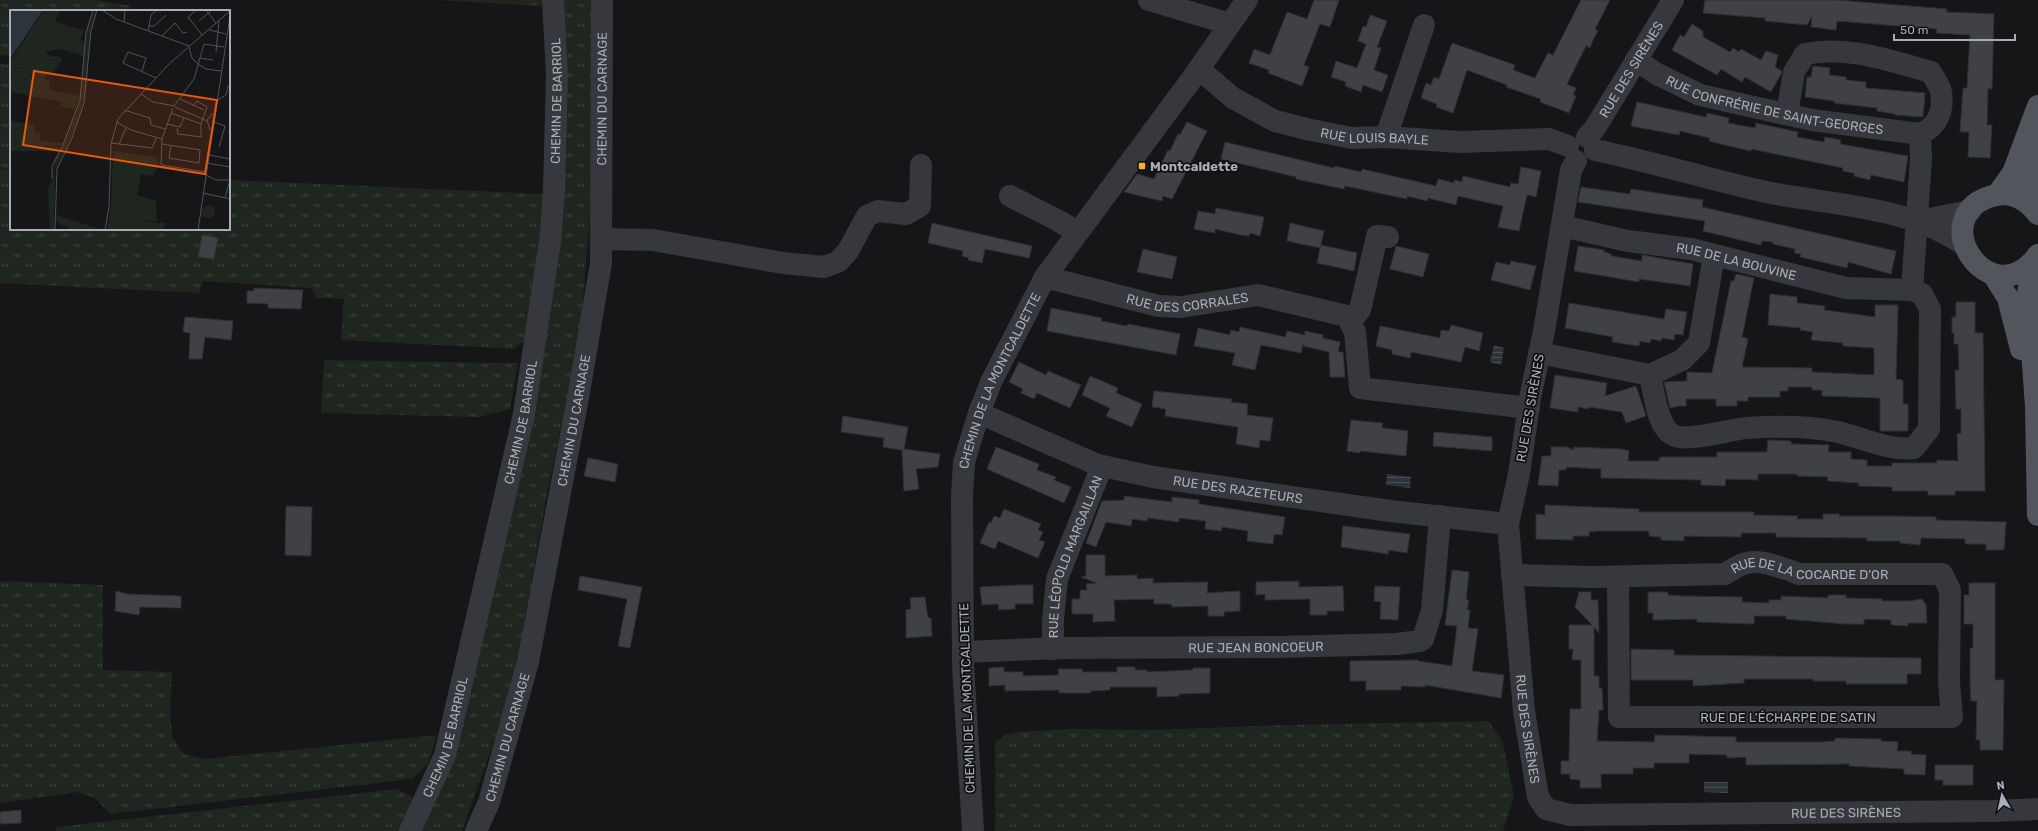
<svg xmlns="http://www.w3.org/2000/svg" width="2038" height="831" viewBox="0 0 2038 831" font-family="Rubik,sans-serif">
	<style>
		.grass { fill: url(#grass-tufts) }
		.water { fill: url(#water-rules) }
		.building { fill: #404145; stroke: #303034 }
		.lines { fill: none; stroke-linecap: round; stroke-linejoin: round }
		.minor { stroke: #37383d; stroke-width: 22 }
		.major { stroke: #53555c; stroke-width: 22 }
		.poi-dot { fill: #f2b134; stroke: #111113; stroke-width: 1.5 }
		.labels { text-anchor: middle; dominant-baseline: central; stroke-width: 3.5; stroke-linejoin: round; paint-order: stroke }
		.street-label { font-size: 13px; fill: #a8adb8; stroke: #111113 }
		.poi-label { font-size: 13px; font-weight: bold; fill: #a8adb8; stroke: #111113; text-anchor: start }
		.inset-road { fill: none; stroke: #505258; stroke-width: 1 }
		.view { fill: #e8590c; fill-opacity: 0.15; stroke: #e8590c; stroke-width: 2 }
		.inset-edge { fill: none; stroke: #a8adb8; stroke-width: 2 }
	</style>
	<defs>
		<pattern id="grass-tufts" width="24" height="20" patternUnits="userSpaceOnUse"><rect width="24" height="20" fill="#1e261f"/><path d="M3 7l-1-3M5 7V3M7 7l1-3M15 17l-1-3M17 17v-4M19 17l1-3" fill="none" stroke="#3c433d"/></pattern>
		<pattern id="water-rules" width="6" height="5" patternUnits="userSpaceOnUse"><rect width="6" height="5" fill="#2c353c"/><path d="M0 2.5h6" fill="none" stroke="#485056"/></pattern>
	</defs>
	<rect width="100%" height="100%" fill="#161618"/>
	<!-- grass -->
	<g class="grass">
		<polygon points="0,0 97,0 130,6 130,11 11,11 11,56 0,55"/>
		<polygon points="437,0 545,0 541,6"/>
		<polygon points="557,0 591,0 593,179 580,336 547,494 512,691 462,831 418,831 542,335"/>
		<polygon points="0,64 11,65 11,169 0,168"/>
		<polygon points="0,169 11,170 11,229 229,229 229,180 543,194 533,301 524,341 513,349 341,340 344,299 316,298 312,288 203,281 199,293 0,283"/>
		<polygon points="324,360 518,363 510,409 479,417 321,413"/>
		<polygon points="0,581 103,585 103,670 172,672 170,713 173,738 183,754 205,759 437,735 429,762 412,779 110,814 95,798 79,792 0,803"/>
		<polygon points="1488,721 1502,739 1514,796 1503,831 995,831 995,743 1005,735 1017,732 1072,729 1153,730 1284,725"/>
		<polygon points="397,789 412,796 413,805 400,831 56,831 56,827"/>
	</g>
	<!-- water -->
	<g class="water">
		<polygon points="1494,345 1504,348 1501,365 1490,362"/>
		<polygon points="1387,474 1411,477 1410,488 1386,485"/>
		<polygon points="1704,782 1728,782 1728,793 1704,792"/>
	</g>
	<!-- building -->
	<g class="building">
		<polygon points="1314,0 1339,0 1330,27 1320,24 1304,65 1309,67 1302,86 1268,73 1269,70 1249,63 1254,49 1270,55 1287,12 1307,19"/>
		<polygon points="1581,0 1610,0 1595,29 1598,31 1593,40 1590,48 1586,46 1567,84 1576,88 1573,95 1576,96 1569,113 1540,102 1541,99 1506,87 1507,85 1467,70 1453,113 1436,107 1437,104 1421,98 1426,83 1431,85 1434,77 1439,79 1452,43 1515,65 1513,70 1535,78 1548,53 1553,55"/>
		<polygon points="1705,0 1837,0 1947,9 1946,12 1994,14 1992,89 1988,88 1987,125 1992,125 1990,158 1968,157 1969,132 1960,132 1963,88 1967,88 1970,35 1936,33 1937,29 1837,21 1836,30 1811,27 1812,16 1807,25 1765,21 1765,18 1703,13"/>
		<polygon points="1370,15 1387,21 1377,47 1381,48 1374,70 1388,75 1382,92 1363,85 1361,92 1345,86 1346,82 1331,77 1336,61 1357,68 1366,44 1358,41 1363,26 1366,27"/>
		<polygon points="1692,24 1703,31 1703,37 1730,52 1733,48 1739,52 1741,49 1761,60 1766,51 1778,55 1775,67 1782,71 1781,74 1771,92 1745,77 1742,82 1721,69 1717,75 1672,50 1680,35 1684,37"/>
		<polygon points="1813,66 1830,68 1829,75 1846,77 1846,80 1866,82 1866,88 1925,93 1923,117 1895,115 1895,114 1877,111 1877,108 1834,103 1834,101 1805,97 1807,77 1811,77"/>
		<polygon points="1637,102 1706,117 1707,113 1729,118 1728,123 1755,128 1756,123 1798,132 1797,137 1824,142 1825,137 1841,140 1840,144 1908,156 1904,182 1871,175 1870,180 1854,176 1854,173 1843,171 1843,168 1751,149 1751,151 1729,146 1709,141 1710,138 1697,135 1680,131 1679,135 1631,126"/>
		<polygon points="1187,122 1207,131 1172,199 1163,196 1162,201 1124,192 1137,174 1154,179 1168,150 1170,151 1178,134 1180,135"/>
		<polygon points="1225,142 1334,168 1335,166 1361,172 1362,169 1436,186 1438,179 1454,183 1454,180 1462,182 1463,176 1510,187 1511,183 1518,184 1521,167 1541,171 1536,197 1527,195 1519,231 1498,227 1503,206 1458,196 1456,205 1428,198 1427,201 1407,196 1407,199 1345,186 1344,189 1296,179 1296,177 1221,159"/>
		<polygon points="1581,187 1630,194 1631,189 1703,200 1702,207 1896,251 1891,274 1848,262 1847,268 1809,259 1800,257 1801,254 1794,253 1795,249 1773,244 1773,242 1762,241 1761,245 1703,231 1705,221 1578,202"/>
		<polygon points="1216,208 1264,217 1260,236 1250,233 1249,236 1241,235 1215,229 1215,233 1194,229 1198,211 1215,214"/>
		<polygon points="932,223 1032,246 1029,258 985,249 982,263 968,260 969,258 962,256 963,251 928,243"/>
		<polygon points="1290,223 1324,231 1320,248 1287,241"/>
		<polygon points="202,235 218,238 214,259 198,257"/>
		<polygon points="1321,245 1357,253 1354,271 1317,263"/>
		<polygon points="1396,246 1429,254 1423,277 1390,269"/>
		<polygon points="1578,246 1604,250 1604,252 1611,254 1611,256 1642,261 1642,255 1693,264 1690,286 1639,279 1639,282 1574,271"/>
		<polygon points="1143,249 1177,257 1172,279 1137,272"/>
		<polygon points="1511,261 1536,266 1530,290 1491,280 1496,262 1510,265"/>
		<polygon points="1736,274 1754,278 1742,337 1748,339 1742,367 1812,368 1812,372 1874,375 1874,348 1843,346 1843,343 1811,340 1813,332 1800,330 1801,328 1768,325 1770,294 1797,297 1797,303 1825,306 1824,310 1875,317 1875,305 1898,305 1896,379 1902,380 1903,382 1903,404 1908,404 1908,431 1880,431 1880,398 1822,396 1822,390 1812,390 1812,387 1788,387 1788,391 1780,391 1780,397 1748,397 1748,401 1737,401 1737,406 1716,406 1716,399 1686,399 1686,406 1679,406 1670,408 1664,382 1687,381 1687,372 1712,373 1731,281 1734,281"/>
		<polygon points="254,288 303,290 301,309 268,308 268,304 247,303 247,291 254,291"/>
		<polygon points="1956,302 1975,302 1975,333 1983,333 1985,491 1955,491 1955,495 1928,495 1928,491 1892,491 1892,487 1858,486 1859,483 1827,481 1828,477 1797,476 1797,474 1758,474 1758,480 1726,479 1725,486 1701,485 1701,480 1601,478 1601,469 1566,467 1566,470 1559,470 1558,486 1538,485 1542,456 1551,456 1551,447 1567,447 1574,450 1574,447 1621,449 1629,451 1628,461 1659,461 1659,458 1662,457 1717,457 1717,452 1767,452 1768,440 1791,441 1791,444 1829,445 1828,452 1851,452 1851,459 1867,460 1867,466 1892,466 1892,463 1937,463 1937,460 1958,461 1957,434 1961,433 1961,409 1956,409 1955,370 1959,370 1958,344 1954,344 1954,333 1952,333 1952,317 1956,317"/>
		<polygon points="1569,303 1664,319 1666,309 1687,312 1683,335 1675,334 1674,340 1662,338 1661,341 1651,339 1650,343 1640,341 1639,346 1612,342 1613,337 1565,328"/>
		<polygon points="1051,308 1102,318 1101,321 1127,326 1128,324 1180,334 1176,355 1047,331"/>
		<polygon points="185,317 233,321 231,340 205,337 202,359 189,359 190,333 183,332"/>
		<polygon points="1451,325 1483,333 1479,351 1465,347 1461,362 1411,352 1410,358 1392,354 1392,350 1376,346 1380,326 1440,338 1441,330 1449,331"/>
		<polygon points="1240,327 1285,337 1287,331 1305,335 1305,331 1323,335 1323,338 1340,342 1338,352 1343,352 1345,377 1330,377 1329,352 1303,346 1303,343 1301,353 1261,345 1255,370 1232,365 1235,353 1194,346 1198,328 1230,335 1231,330 1239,332"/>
		<polygon points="1019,362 1046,375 1048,371 1081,385 1070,408 1037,393 1034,399 1021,393 1023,389 1009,382"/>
		<polygon points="1555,375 1607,383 1605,396 1636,386 1646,416 1626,423 1622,412 1589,407 1588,409 1578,407 1578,412 1550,408"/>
		<polygon points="1090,376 1118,388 1116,393 1142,404 1132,427 1106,416 1110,408 1082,395"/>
		<polygon points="1154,391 1232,399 1231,402 1248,404 1247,415 1273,418 1270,441 1260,440 1259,448 1236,444 1238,427 1165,416 1166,409 1152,407"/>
		<polygon points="843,416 908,427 904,449 940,454 938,467 916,469 919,489 904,491 902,450 883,447 884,438 841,432"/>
		<polygon points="1351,420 1383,423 1382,428 1408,431 1406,456 1360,451 1360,453 1347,451"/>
		<polygon points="1434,432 1492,437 1492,451 1433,446"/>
		<polygon points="996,447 1039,464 1037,470 1056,477 1054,480 1071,487 1064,503 987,469"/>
		<polygon points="588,458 618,464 615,482 584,476"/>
		<polygon points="1124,496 1172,502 1172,497 1199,500 1199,504 1285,517 1282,535 1274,534 1273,544 1247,541 1248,531 1222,527 1221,531 1205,529 1206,521 1179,518 1179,522 1148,518 1147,521 1132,519 1131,526 1106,522 1096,547 1086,543 1102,501 1124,500"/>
		<polygon points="1545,505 1639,509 1639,512 1754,512 1754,515 1798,516 1797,519 1823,519 1823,514 1839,514 1839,516 1890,516 1936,517 1936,520 2006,522 2004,550 1986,550 1986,544 1965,544 1965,539 1921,538 1920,545 1900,543 1900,541 1867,541 1867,538 1776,537 1776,533 1741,533 1741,537 1684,536 1684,541 1661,540 1661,537 1649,536 1649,531 1597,531 1589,532 1589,536 1573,536 1573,540 1536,539 1536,514 1545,515"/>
		<polygon points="286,506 312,507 311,556 285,555"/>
		<polygon points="1004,509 1041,524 1038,530 1043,532 1039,540 1045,542 1038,558 998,541 995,549 980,543 989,522 991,523 994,516 1000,518"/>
		<polygon points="1343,526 1410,534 1407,553 1389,550 1388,554 1341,547"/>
		<polygon points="1086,555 1105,555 1105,576 1137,575 1137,579 1153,578 1153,583 1208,582 1207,593 1240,591 1240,611 1224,612 1224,616 1208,616 1208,606 1172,607 1171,604 1154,604 1154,599 1114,600 1115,621 1093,622 1093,614 1072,614 1072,599 1080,599 1080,590 1087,590 1086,584 1097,583 1081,577 1086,576"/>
		<polygon points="1452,570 1469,572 1466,600 1469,600 1467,610 1470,610 1468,628 1478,629 1472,671 1504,675 1501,698 1425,685 1425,687 1401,686 1401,690 1366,690 1366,681 1350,681 1350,661 1418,660 1418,661 1452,666 1457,626 1445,625"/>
		<polygon points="580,576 642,587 630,648 618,646 627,599 578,590"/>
		<polygon points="1299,581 1299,587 1343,586 1344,611 1327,611 1327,615 1310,615 1310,599 1265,600 1265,594 1256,595 1256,582"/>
		<polygon points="1969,583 1995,583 1995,680 2004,680 2003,750 1980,750 1980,740 1976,740 1977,701 1971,701 1970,680 1970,648 1973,648 1973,624 1964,624 1964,595 1969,595"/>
		<polygon points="1018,585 1033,585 1033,604 1015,604 1015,609 999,610 998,604 982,605 980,587"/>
		<polygon points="1375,586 1400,587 1398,620 1380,619 1381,602 1374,601"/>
		<polygon points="116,591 127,594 181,596 181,608 140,607 139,615 115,611"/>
		<polygon points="1579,592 1591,592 1591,600 1598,600 1599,633 1594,627 1594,676 1599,676 1599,688 1602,688 1603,710 1599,710 1597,741 1654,742 1655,735 1736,737 1736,742 1823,742 1835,741 1835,738 1881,739 1881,741 1898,742 1897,751 1911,751 1911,754 1926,755 1925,775 1904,774 1904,769 1849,766 1849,764 1746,765 1746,757 1727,758 1727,755 1689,754 1689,763 1654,763 1654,768 1633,768 1633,774 1601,774 1601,788 1580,788 1580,780 1570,779 1570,774 1561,774 1561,761 1569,761 1570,709 1581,709 1581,660 1572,660 1573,649 1569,649 1569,625 1592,625 1575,607"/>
		<polygon points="1648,592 1668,592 1668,595 1683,596 1742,597 1742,602 1769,603 1769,600 1781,600 1781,596 1828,598 1828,595 1846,595 1846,598 1882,599 1882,601 1909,601 1922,599 1926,605 1927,623 1908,623 1908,626 1891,625 1891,620 1864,619 1864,624 1846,624 1786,619 1786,616 1754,616 1754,624 1697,622 1697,619 1653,620 1653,613 1648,613"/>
		<polygon points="925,597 928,618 931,618 932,636 906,638 906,610 911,609 910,598"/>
		<polygon points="1631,649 1674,650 1674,655 1921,658 1921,674 1907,674 1907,684 1846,684 1846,681 1813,681 1813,679 1744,679 1744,683 1693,686 1693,680 1631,680"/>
		<polygon points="1004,667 1004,672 1023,672 1023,676 1059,675 1058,669 1082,669 1083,672 1117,672 1117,667 1135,667 1135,670 1147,670 1147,672 1193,670 1193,668 1210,668 1210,693 1179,694 1179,696 1157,697 1157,687 1110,687 1110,690 1091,691 1091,693 1059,693 1059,690 1005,691 1005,685 989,686 989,668"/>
		<polygon points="1935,765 1973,765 1973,785 1943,785 1943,780 1935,780"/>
		<polygon points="21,810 21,823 0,824 0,812"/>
	</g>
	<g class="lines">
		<!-- minor -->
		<g class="minor">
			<polyline points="1149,0 1230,24"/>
			<path id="s1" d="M 1636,60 L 1657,74 L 1700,95 L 1812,120 L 1920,134 C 1937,127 1944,111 1941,92 C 1940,86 1934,78 1931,72 C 1891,61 1847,45 1805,54 L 1794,72 L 1787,114"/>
			<path id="s2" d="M 1199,69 L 1233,98 L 1275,121 L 1311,130 L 1352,138 L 1386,137 L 1460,142 L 1549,139 L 1568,146"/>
			<polyline points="1386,137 1424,25"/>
			<path id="s3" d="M 1587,137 L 1595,128 L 1673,0"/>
			<path d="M 1595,150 C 1652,162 1709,179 1766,192 C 1831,205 1909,206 1964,245"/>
			<path id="s4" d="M 1576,161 L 1571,170 L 1544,331 L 1530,398 L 1519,474 L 1508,524 L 1524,711 L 1538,797 L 1546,809 L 1570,815 L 1993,811 L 2038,809"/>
			<polyline points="1010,196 1059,221 1077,232"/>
			<polyline points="1918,221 1970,211"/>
			<path id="s5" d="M 1562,226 L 1628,241 L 1691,249 L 1846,288 L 1912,290 L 1922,294 L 1930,309 L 1929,429 L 1914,448 C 1889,451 1863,438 1838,432 C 1809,426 1776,426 1747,428 C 1730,429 1687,443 1673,435 C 1657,427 1654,392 1650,375"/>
			<polyline points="601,239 653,240 783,263 824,267 838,262 848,251 867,216 878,211 906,214 920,206 921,165"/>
			<path id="s6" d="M 1045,277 L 1159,306 L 1181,307 L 1258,295 L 1347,316 L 1355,332 L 1360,388 L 1529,408"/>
			<polyline points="1912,290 1921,159 1920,134"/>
			<polyline points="1350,322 1360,310 1377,236 1388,237"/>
			<polyline points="1539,353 1650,375 1682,360 1699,343 1714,255"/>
			<path id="s7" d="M 979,413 L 1098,465 L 1153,477 L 1390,511 L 1508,524"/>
			<path id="s8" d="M 1512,575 L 1592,577 L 1725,574 C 1732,570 1739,564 1747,563 C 1761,559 1786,569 1799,574 L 1942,574 L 1950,590 L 1949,683 L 1952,717 L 1619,717 L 1618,577"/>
			<path id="s9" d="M 1053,649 L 1053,620 L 1057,579 L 1102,466"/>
			<path id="s10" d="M 963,652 L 1062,648 L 1278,647 L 1397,644 L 1420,641 L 1423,639 L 1432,610 L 1440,516"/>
			<path id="s11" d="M 410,831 L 445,755 L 524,414 L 550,241 L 554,191 L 557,74 L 553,0"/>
			<path id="s12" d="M 476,831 L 489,802 L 528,662 L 578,398 L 601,263 L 602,0"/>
			<path id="s13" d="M 973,831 L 963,665 L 962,496 L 964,462 L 979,413 L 991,382 L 1045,277 L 1191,80 L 1247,0"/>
		</g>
		<!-- major -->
		<g class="major">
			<polyline points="1998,194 2013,173 2038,106"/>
			<polyline points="2031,205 2029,180 2038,142"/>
			<path d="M 2038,214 C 2028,201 2014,191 1996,195 C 1920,213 1990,320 2038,255"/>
			<polyline points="2033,263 2028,293 2036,407 2038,515"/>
			<polyline points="1993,274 2008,298 2021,349"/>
		</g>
	</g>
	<!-- markers -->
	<rect class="poi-dot" x="1138" y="162" width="8" height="8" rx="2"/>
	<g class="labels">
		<!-- street labels -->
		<g class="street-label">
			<text stroke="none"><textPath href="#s3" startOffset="81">RUE DES SIRÈNES</textPath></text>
			<text stroke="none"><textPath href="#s12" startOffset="747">CHEMIN DU CARNAGE</textPath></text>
			<text stroke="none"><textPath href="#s11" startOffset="749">CHEMIN DE BARRIOL</textPath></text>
			<text stroke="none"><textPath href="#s1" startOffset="148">RUE CONFRÉRIE DE SAINT-GEORGES</textPath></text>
			<text stroke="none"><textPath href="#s2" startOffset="194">RUE LOUIS BAYLE</textPath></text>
			<text stroke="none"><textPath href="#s5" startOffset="178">RUE DE LA BOUVINE</textPath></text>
			<text stroke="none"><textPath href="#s6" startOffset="146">RUE DES CORRALES</textPath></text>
			<text stroke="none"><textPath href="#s13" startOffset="458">CHEMIN DE LA MONTCALDETTE</textPath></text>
			<text transform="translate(1530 408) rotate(-80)">RUE DES SIRÈNES</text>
			<text stroke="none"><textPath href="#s12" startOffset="423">CHEMIN DU CARNAGE</textPath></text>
			<text stroke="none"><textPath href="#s11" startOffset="425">CHEMIN DE BARRIOL</textPath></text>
			<text stroke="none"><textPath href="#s7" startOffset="272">RUE DES RAZETEURS</textPath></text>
			<text stroke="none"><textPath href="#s9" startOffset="96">RUE LÉOPOLD MARGAILLAN</textPath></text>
			<text stroke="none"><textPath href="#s8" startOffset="301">RUE DE LA COCARDE D'OR</textPath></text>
			<text stroke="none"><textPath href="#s10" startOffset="293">RUE JEAN BONCOEUR</textPath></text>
			<text transform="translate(967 698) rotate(-92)">CHEMIN DE LA MONTCALDETTE</text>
			<text x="1788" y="717">RUE DE L'ÉCHARPE DE SATIN</text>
			<text stroke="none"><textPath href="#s4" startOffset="576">RUE DES SIRÈNES</textPath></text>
			<text stroke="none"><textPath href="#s11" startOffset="101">CHEMIN DE BARRIOL</textPath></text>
			<text stroke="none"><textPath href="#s12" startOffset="99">CHEMIN DU CARNAGE</textPath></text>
			<text stroke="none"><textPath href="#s4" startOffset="960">RUE DES SIRÈNES</textPath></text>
		</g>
		<!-- poi labels -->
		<g class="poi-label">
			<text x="1150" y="166">Montcaldette</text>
		</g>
	</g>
	<!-- overview -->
	<g transform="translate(10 10)">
		<rect width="220" height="220" fill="#161618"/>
		<path d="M 83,0 L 87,0 L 80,21 L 77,74 L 71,99 L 60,130 L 42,166 L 46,147 L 57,128 L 70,93 L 76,23 ZM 60,17 L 75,20 L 71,27 L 71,31 L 74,31 L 74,46 L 50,39 L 53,32 L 59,31 ZM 30,44 L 37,49 L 48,51 L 51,56 L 47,53 L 49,58 L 45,58 L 44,64 L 33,62 L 36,63 L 35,68 L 16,65 L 40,70 L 39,80 L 70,86 L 65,99 L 50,96 L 51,93 L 48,91 L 0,82 L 2,60 L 14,57 L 17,52 ZM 0,110 L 25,115 L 24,122 L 30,123 L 30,131 L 53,133 L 50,136 L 24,136 L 49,137 L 48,141 L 0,141 ZM 103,141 L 147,147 L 149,154 L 143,166 L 131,164 L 127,185 L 146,191 L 147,212 L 125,209 L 123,220 L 97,220 L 101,196 ZM 45,163 L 44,220 L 40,220 L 38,179 ZM 199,195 L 205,197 L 205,203 L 202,208 L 191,206 L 192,198 ZM 46,205 L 93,220 L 58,220 L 58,217 L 47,213 Z" fill="#1e261f"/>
		<path d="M 34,0 L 51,0 L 45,11 L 60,17 L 59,31 L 53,32 L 50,39 L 35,42 L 37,45 L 52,48 L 51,53 L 43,49 L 35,50 L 30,44 L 26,53 L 17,52 L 14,57 L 2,60 L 0,71 L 0,52 ZM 125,209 L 146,213 L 155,213 L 153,220 L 123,220 Z" fill="#1e261f"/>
		<path d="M 0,0 L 33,0 L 0,49 Z" fill="#2c353c"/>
		<path class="inset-road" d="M 92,0 L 106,9 L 179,36M 196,0 L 206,13M 185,1 L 178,7 L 192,25M 189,11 L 202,0M 114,12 L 115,0M 139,16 L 144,16 L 156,5M 199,20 L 216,24M 138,21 L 141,5 L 147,0M 152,26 L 165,13 L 173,23 L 177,22M 179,37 L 182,48 L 188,54 L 196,59 L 211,61M 206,42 L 209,10M 190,48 L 203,50M 132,61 L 136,48 L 118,42 L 113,53 L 146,68M 131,84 L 143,92 L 165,96M 170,89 L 194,100M 208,90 L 216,85 L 218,76M 164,96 L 184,69 L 194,34 L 214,37M 165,97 L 197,111M 163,98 L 152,129 L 151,155 L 196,162M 114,100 L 140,108 L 141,115 L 155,119M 161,103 L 191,114M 106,112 L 121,120 L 152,129M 204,112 L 215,116 L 209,137M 157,114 L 170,117 L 174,108M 167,118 L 168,124 L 191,127 L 191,114 L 197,97 L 187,91 L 183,96M 200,120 L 197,110 L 203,103M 101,133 L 142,138 L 146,128M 109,134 L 116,118M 152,134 L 190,140 L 189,153 L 159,148 L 161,135M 199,145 L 220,149M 197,153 L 220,157M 196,165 L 206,170 L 220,170M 42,169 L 42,156 L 53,135 L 70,90 L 76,23 L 83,0M 193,183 L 220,189M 215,188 L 219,173M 45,220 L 47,159 L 62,128 L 74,93 L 81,21 L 87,0M 95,220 L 99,197 L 101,134 L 108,109 L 159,54 L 220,1M 188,220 L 220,6"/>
		<path class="view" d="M 24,61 L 207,90 L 195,164 L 13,135 Z"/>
		<rect width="220" height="220" class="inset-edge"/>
	</g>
	<!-- north arrow -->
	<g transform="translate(2002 795) rotate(351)" stroke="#111113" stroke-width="3" paint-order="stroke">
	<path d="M0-3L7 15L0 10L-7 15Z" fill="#a8adb8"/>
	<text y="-6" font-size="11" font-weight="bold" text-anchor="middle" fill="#a8adb8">N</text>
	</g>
	<!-- scale -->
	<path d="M1894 34v6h121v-6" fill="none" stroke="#a8adb8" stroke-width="2"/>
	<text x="1900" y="34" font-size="12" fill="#a8adb8" stroke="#111113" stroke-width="3" paint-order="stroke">50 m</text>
</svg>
